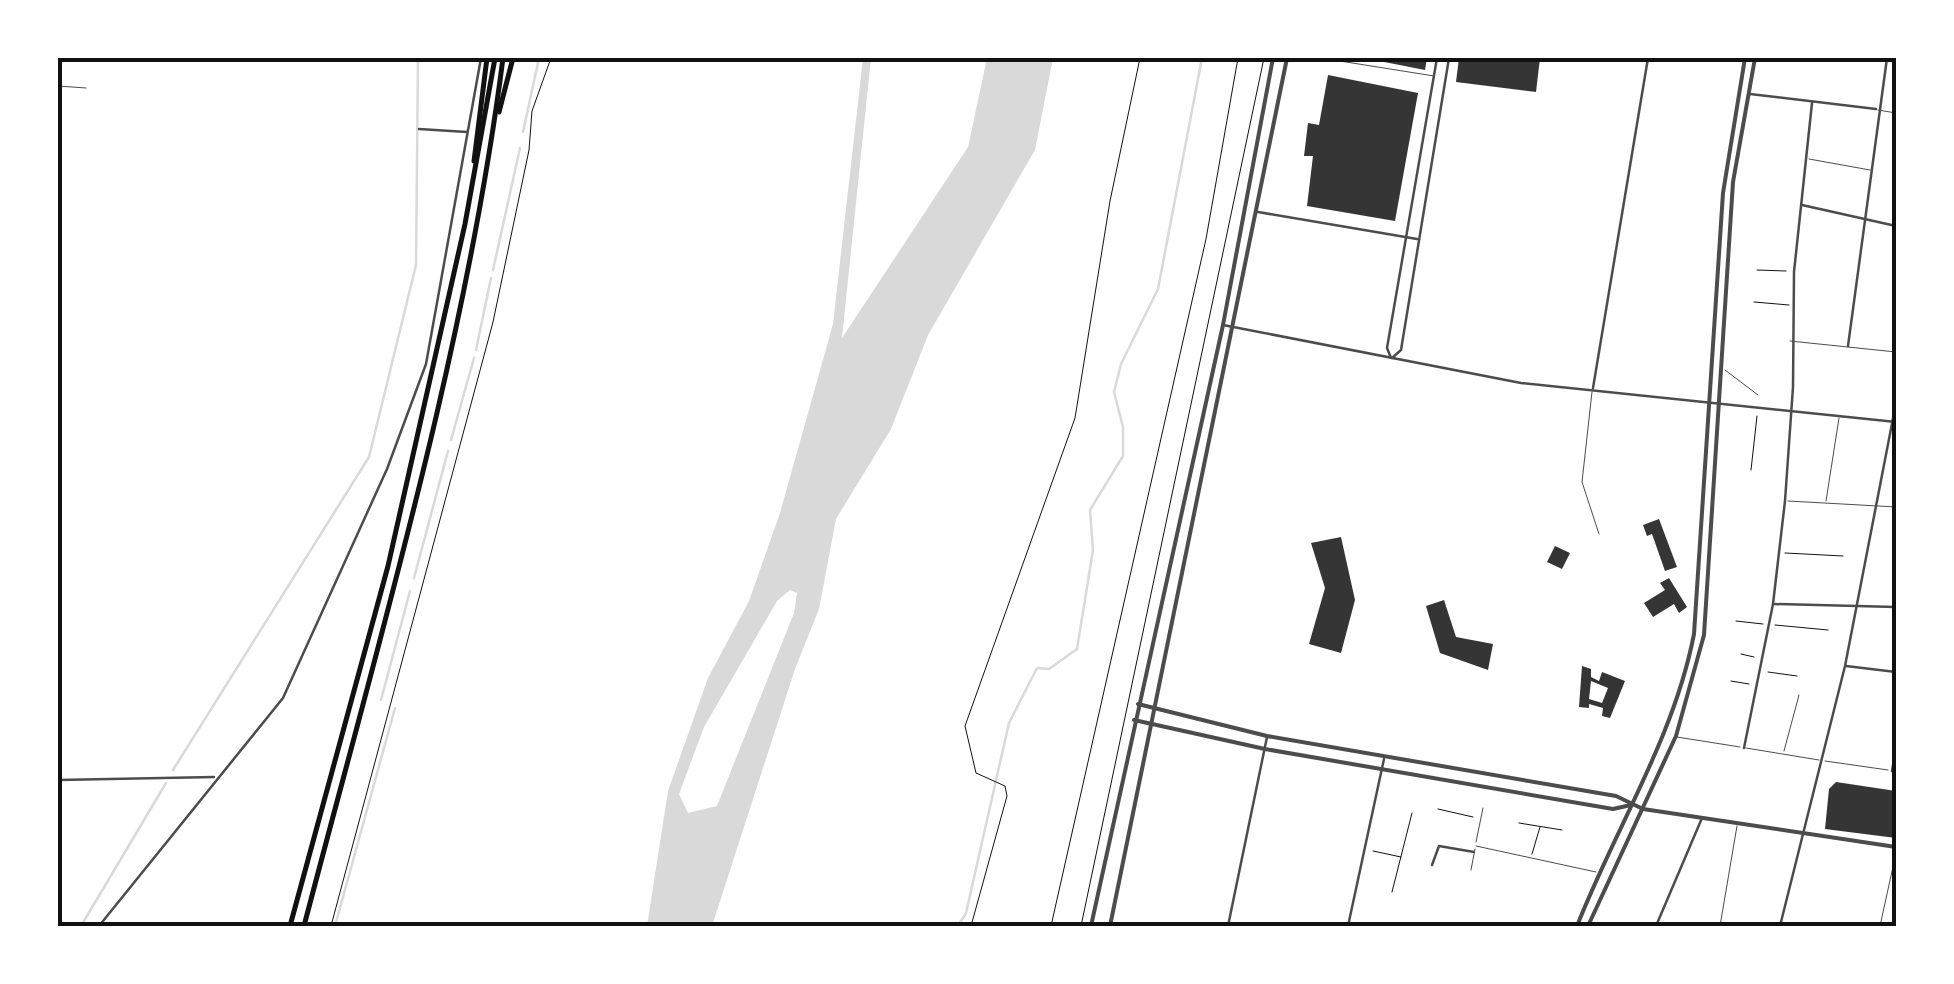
<svg xmlns="http://www.w3.org/2000/svg" width="1954" height="984" viewBox="0 0 1954 984" font-family="'Golos Text',sans-serif">
	<style>
		.water { fill: #d9d9d9; fill-rule: evenodd }
		.lines { fill: none; stroke-linecap: round; stroke-linejoin: round }
		.stream { stroke: #d9d9d9; stroke-width: 2.5 }
		.building { fill: #353535; fill-rule: evenodd }
		.path { stroke: #111; stroke-width: 1 }
		.service { stroke: #4c4c4c; stroke-width: 1 }
		.minor { stroke: #4c4c4c; stroke-width: 2.5 }
		.tertiary { stroke: #4c4c4c; stroke-width: 4 }
		.trunk { stroke: #111; stroke-width: 5 }
		.neatline { fill: none; stroke: #111; stroke-width: 4 }
	</style>
	<rect width="100%" height="100%" fill="#fff"/>
	<!-- water -->
	<path class="water" d="M 863,58 L 871,58 L 842,338 L 968,147 L 987,58 L 1053,58 L 1035,150 L 928,335 L 891,429 L 836,519 L 819,609 L 795,669 L 712,926 L 647,926 L 668,791 L 708,678 L 749,601 L 780,513 L 833,324 ZM 790,590 L 797,593 L 794,613 L 717,806 L 688,813 L 679,794 L 704,727 L 777,601 Z"/>
	<g class="lines">
		<!-- stream -->
		<g class="stream">
			<polyline points="523,132 539,58"/>
			<polyline points="493,270 520,148"/>
			<polyline points="476,350 491,278"/>
			<polyline points="451,440 474,358"/>
			<polyline points="414,578 448,451"/>
			<polyline points="381,700 410,591"/>
			<polyline points="173,770 369,457 416,265 418,58"/>
			<polyline points="81,926 166,783"/>
			<polyline points="335,926 395,708"/>
			<polyline points="958,926 966,913 1009,723 1037,668 1049,669 1077,649 1093,550 1090,510 1123,456 1123,427 1114,392 1121,364 1158,289 1202,58"/>
		</g>
	</g>
	<!-- building -->
	<g class="building">
		<polygon points="1364,58 1427,58 1425,70"/>
		<polygon points="1459,58 1540,58 1536,92 1456,82"/>
		<polygon points="1328,75 1418,93 1395,221 1307,206 1313,156 1304,156 1308,123 1319,125"/>
		<polygon points="1659,519 1677,567 1665,571 1652,534 1647,536 1643,525"/>
		<polygon points="1341,537 1355,600 1341,653 1309,644 1325,588 1311,543"/>
		<polygon points="1555,546 1570,553 1562,569 1547,562"/>
		<polygon points="1669,578 1687,607 1679,613 1674,604 1653,617 1644,603 1665,590 1660,583"/>
		<polygon points="1444,600 1456,637 1493,644 1488,670 1440,653 1426,606"/>
		<path d="M 1582,666 L 1591,669 L 1591,677 L 1599,681 L 1602,672 L 1625,681 L 1610,718 L 1602,716 L 1603,708 L 1589,704 L 1589,708 L 1579,707 ZM 1591,681 L 1608,688 L 1602,703 L 1589,699 Z"/>
		<polygon points="1836,782 1896,791 1896,838 1825,829 1829,789"/>
	</g>
	<g class="lines">
		<!-- path -->
		<g class="path">
			<polyline points="1757,270 1786,271"/>
			<polyline points="1754,302 1789,305"/>
			<polyline points="1751,470 1757,416"/>
			<polyline points="1785,553 1843,556"/>
			<polyline points="1736,621 1763,624"/>
			<polyline points="1775,625 1828,630"/>
			<polyline points="1741,654 1754,657"/>
			<polyline points="1768,672 1797,676"/>
			<polyline points="1731,681 1749,684"/>
			<polyline points="1438,809 1473,817"/>
			<polyline points="1519,823 1562,830"/>
			<polyline points="1373,851 1401,857"/>
			<polyline points="1532,854 1540,827"/>
			<polyline points="1392,892 1412,813"/>
			<polyline points="331,926 493,322 529,150 532,111 551,58"/>
			<polyline points="971,926 1007,796 1005,786 976,773 965,726 1075,418 1110,201 1140,58"/>
			<polyline points="1051,926 1206,239 1238,58"/>
			<polyline points="1081,926 1264,58"/>
		</g>
		<!-- service -->
		<g class="service">
			<polyline points="1321,58 1434,76"/>
			<polyline points="58,86 86,88"/>
			<polyline points="1878,110 1896,113"/>
			<polyline points="1809,159 1870,170"/>
			<polyline points="1790,341 1896,352"/>
			<polyline points="1725,370 1758,395"/>
			<polyline points="1592,392 1582,482 1599,534"/>
			<polyline points="1788,501 1896,507"/>
			<polyline points="1826,501 1839,418"/>
			<polyline points="1677,737 1740,747"/>
			<polyline points="1746,748 1819,760"/>
			<polyline points="1784,751 1799,695"/>
			<polyline points="1825,761 1888,770"/>
			<polyline points="1476,842 1483,808"/>
			<polyline points="1476,846 1596,872"/>
			<polyline points="1471,870 1475,849"/>
			<polyline points="1660,923 1677,926"/>
			<polyline points="1720,926 1737,826"/>
			<polyline points="1880,926 1896,853"/>
		</g>
		<!-- minor -->
		<g class="minor">
			<polyline points="1750,94 1876,109"/>
			<polyline points="419,129 467,132"/>
			<polyline points="1802,205 1896,226"/>
			<polyline points="1258,212 1417,239"/>
			<polyline points="1223,325 1521,383 1896,422"/>
			<polyline points="1848,346 1887,58"/>
			<polyline points="1391,358 1387,348 1437,58"/>
			<polyline points="1392,358 1401,350 1449,58"/>
			<polyline points="1593,388 1648,58"/>
			<polyline points="1773,604 1896,607"/>
			<polyline points="1846,666 1896,672"/>
			<polyline points="1744,748 1773,604 1785,501 1793,387 1794,272 1812,103"/>
			<polyline points="1892,771 1896,748"/>
			<polyline points="58,780 214,777"/>
			<polyline points="1432,865 1439,846 1474,852"/>
			<polyline points="99,926 283,698 387,469 426,364 481,58"/>
			<polyline points="1228,926 1267,737"/>
			<polyline points="1348,926 1384,759"/>
			<polyline points="1656,926 1702,818"/>
			<polyline points="1780,926 1845,666 1896,403"/>
		</g>
		<!-- tertiary -->
		<g class="tertiary">
			<polyline points="1138,704 1267,736 1616,796 1643,809 1896,847"/>
			<polyline points="1134,720 1265,749 1613,809 1631,805"/>
			<polyline points="1091,926 1223,325 1273,58"/>
			<polyline points="1110,926 1287,58"/>
			<path d="M 1577,926 C 1615,829 1674,738 1694,634 L 1723,193 L 1745,58"/>
			<polyline points="1588,926 1676,736 1704,635 1733,182 1755,58"/>
		</g>
		<!-- trunk -->
		<g class="trunk">
			<polyline points="499,112 513,58"/>
			<polyline points="474,161 487,58"/>
			<polyline points="290,926 388,566 465,224 495,58"/>
			<path d="M 304,926 C 378,643 466,348 503,58"/>
		</g>
	</g>
	<!-- border -->
	<rect width="1954" height="984" fill="none" stroke="#ffffff" stroke-width="120"/>
	<rect x="60" y="60" width="1834" height="864" class="neatline"/>
</svg>
